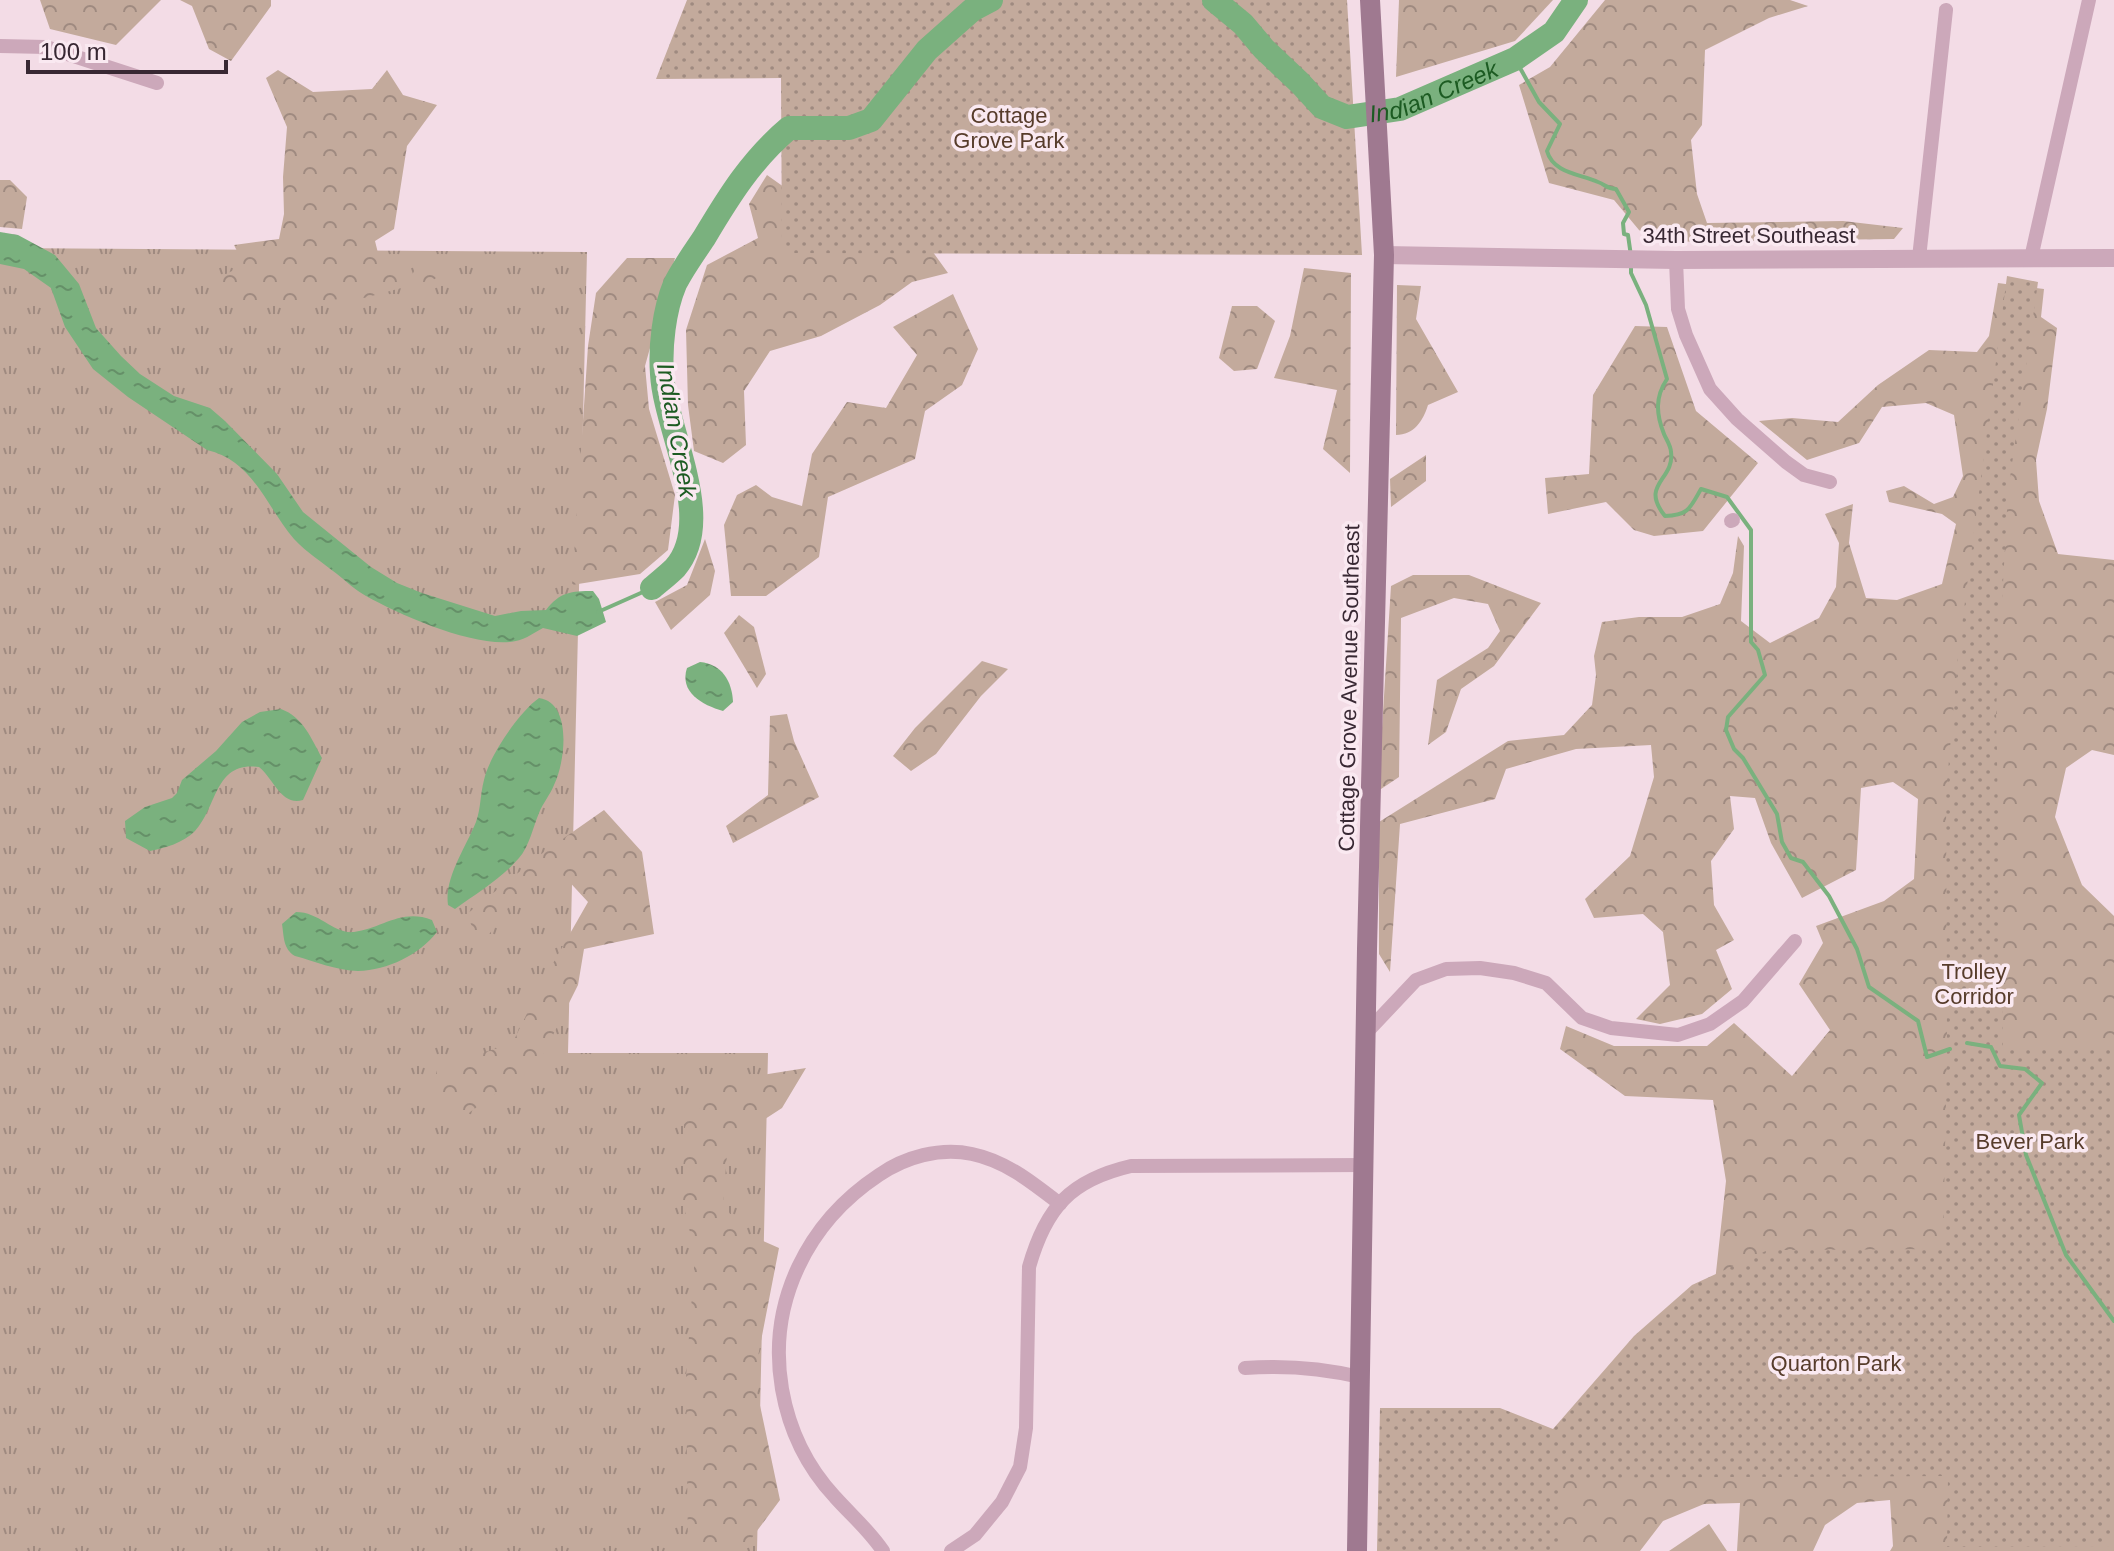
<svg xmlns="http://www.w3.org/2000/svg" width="2114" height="1551" viewBox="0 0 2114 1551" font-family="Helvetica,sans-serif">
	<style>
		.grass { fill: url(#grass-tufts) }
		.forest { fill: url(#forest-crowns) }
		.park { fill: url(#park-dots) }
		.pitch { fill: #c3aa9c }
		.water { fill: url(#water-ripples) }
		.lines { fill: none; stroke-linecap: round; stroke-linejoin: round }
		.stream { stroke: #7ab17e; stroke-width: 4 }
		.river { stroke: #7ab17e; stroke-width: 24 }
		.minor { stroke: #cca8ba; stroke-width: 14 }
		.tertiary { stroke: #cca8ba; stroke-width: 18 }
		.secondary { stroke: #9f7990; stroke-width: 20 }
		.labels { text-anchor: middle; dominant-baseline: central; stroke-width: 7; stroke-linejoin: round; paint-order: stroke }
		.park-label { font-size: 22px; fill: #573c2b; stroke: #fae9f1 }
		.street-label { font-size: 22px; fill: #382833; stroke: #fae9f1 }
		.water-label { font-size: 24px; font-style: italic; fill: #1c5b22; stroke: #fae9f1 }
	</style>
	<defs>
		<pattern id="grass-tufts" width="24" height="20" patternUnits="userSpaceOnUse" patternTransform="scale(2)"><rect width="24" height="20" fill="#c3aa9c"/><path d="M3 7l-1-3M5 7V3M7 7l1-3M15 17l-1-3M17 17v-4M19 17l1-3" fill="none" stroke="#9f8a80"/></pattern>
		<pattern id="forest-crowns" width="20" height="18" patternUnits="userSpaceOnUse" patternTransform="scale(2)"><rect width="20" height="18" fill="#c3aa9c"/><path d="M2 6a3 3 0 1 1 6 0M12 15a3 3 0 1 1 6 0" fill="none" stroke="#9f8a80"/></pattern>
		<pattern id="park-dots" width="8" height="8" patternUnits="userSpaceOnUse" patternTransform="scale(2)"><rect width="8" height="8" fill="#c3aa9c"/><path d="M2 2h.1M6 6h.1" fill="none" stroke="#9f8a80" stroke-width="1.8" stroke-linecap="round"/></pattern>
		<pattern id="water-ripples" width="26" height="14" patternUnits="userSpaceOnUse" patternTransform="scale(2)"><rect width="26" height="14" fill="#7ab17e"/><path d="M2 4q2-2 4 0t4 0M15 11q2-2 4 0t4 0" fill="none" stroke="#659068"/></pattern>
	</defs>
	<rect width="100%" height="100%" fill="#f3dce6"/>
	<!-- grass -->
	<polygon class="grass" points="0,248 587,252 568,1053 768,1053 757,1551 0,1551"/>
	<!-- forest -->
	<g class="forest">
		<polygon points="40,0 161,0 116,45 50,29"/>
		<polygon points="180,0 271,0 271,6 231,61 209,49 192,6"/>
		<polygon points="1399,0 1553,0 1515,41 1396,77"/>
		<polygon points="1605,0 1790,0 1808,6 1769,18 1705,50 1702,125 1691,140 1697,194 1707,223 1843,221 1903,228 1894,239 1656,242 1639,230 1614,200 1549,183 1519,85 1550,67"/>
		<polygon points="278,70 313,92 372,89 387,70 403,95 437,105 407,146 394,229 375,241 382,269 411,277 420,260 446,265 435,279 364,298 225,305 222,276 244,265 234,245 279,239 284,214 283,177 287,127 266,78"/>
		<polygon points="767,175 791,192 930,248 948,273 912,282 880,305 821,336 770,351 744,391 746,445 723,463 694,451 688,405 686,330 707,265 758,238 749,204"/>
		<polygon points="0,180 10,180 27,197 22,229 0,227"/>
		<polygon points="627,258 675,258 645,366 649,409 675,495 668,550 640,574 572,585 588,346 596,293"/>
		<polygon points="1304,268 1351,273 1350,473 1323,449 1337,390 1274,378 1290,336"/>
		<polygon points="1998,283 2044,289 2041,317 2057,328 2047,409 2036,460 2039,501 2058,554 2114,560 2114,755 2092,750 2066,768 2055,817 2082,885 2114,916 2114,1551 1890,1551 1893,1546 1890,1500 1857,1503 1825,1525 1813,1551 1737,1551 1740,1503 1704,1504 1663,1521 1640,1551 1384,1551 1543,1438 1713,1300 1726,1181 1713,1100 1625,1096 1560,1049 1566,1026 1614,1046 1707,1046 1734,1023 1792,1076 1830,1030 1799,984 1823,943 1816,926 1884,901 1914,879 1918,799 1893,782 1861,788 1856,870 1802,898 1771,843 1755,798 1730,796 1734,829 1711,861 1714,905 1734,940 1716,950 1732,989 1702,1014 1660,1024 1636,1019 1670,985 1663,932 1643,914 1594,918 1585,899 1630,856 1654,777 1651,745 1576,749 1506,769 1495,799 1400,824 1390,972 1379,954 1379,822 1508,741 1564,735 1592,705 1596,675 1594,656 1602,622 1639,617 1682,617 1720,604 1733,573 1738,536 1744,546 1741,621 1770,643 1819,618 1836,587 1839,543 1825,514 1853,504 1849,543 1866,598 1897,600 1942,584 1956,524 1942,514 1889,502 1886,491 1904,486 1934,504 1953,497 1963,476 1954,415 1926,403 1882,407 1859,443 1807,460 1759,421 1792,418 1838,422 1878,385 1929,350 1977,352 1989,336"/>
		<path d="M 1397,285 L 1421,286 L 1416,319 L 1458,392 L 1428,405 C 1423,421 1414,435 1396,435 Z"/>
		<polygon points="953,294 978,349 962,385 925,411 915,459 828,497 819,557 766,596 731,596 724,525 737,495 756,485 772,497 802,506 812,454 847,402 886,408 917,355 893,327"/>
		<polygon points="1232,306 1257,306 1275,321 1257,369 1234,371 1219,358"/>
		<polygon points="1635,326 1667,327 1696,411 1758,463 1703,531 1654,536 1634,530 1606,502 1548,514 1545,478 1589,474 1593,395"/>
		<polygon points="1426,455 1426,481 1391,507 1390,479"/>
		<polygon points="705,539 715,571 710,595 671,630 655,602 687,585"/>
		<polygon points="1413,575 1469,575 1541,603 1494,666 1461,689 1446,732 1428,745 1437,680 1488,648 1500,631 1488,604 1454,598 1401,618 1399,777 1378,791 1391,586"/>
		<polygon points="739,615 754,627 766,674 757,688 724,633"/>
		<polygon points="982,661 1008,669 981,696 936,754 911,771 893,756 915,728"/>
		<polygon points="787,714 794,741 819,797 733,843 726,826 768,795 770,716"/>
		<polygon points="604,810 642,852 654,934 584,949 578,985 543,1055 512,1082 463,1117 433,1099 437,1066 512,1044 544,979 588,902 563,875 520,891 480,947 467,914 544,852"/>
		<polygon points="806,1068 782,1108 728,1143 723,1202 740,1231 779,1248 754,1377 780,1500 745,1547 745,1551 688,1551 686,1377 695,1254 683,1202 684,1124 725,1081"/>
	</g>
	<!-- park -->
	<g class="park">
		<polygon points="687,0 1347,0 1362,255 782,253 781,78 656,79"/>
		<polygon points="2007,276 2038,282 2008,492 1996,711 2003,1049 2114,1049 2114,1546 1947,1547 1948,1476 1561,1478 1558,1551 1377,1551 1380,1408 1500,1408 1553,1429 1634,1336 1692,1285 1768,1250 1943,1249 1947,1050 1946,794 1958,656"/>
	</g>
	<!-- pitch -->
	<polygon class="pitch" points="1709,1524 1727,1551 1669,1551"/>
	<!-- water -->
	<g class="water">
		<path d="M 0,232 L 18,235 L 55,255 L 79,284 L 96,328 L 121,356 L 140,374 L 174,396 L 210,408 L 225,421 L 277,474 L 303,512 L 371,567 L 397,583 L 422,593 L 495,616 L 521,611 L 546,610 C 560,592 571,591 593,591 L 599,599 L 606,622 L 577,636 L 543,628 C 532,634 523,641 510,642 C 471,646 400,615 366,596 C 355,590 346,581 337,574 C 322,562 307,553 294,539 C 267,508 253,460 207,450 L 128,397 L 93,369 L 65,327 L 51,288 L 24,269 L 0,264 Z"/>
		<path d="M 700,662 C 722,664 732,681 733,702 L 723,711 C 702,705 679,692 687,668 Z"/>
		<path d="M 539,698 C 573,703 565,763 554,785 C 550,795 543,803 539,813 C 533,827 529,847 519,858 C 501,879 477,893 455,909 L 448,905 C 444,878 466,847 476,822 C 481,808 480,795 484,780 C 489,756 520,711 539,698 Z"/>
		<path d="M 281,709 C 303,717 311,738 322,758 L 303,800 C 282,807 273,778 259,767 C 214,761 218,806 195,831 C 183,843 165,848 150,851 L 126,838 L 125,821 L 145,807 L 172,798 L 177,793 L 182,780 L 216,751 L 242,722 L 260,712 Z"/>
		<path d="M 296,912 C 320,912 333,934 354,932 C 381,929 401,908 432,920 L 437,932 C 419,955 388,970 358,971 C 338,971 314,961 295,956 C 283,949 284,937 282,924 Z"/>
	</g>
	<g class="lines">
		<!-- stream -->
		<g class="stream">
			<path d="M 1515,59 L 1539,102 L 1560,124 L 1547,151 C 1553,173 1580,174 1598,182 C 1606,185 1607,189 1616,189 L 1629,212 L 1623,223 L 1624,234 L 1628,235 L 1631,256"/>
			<path d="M 1631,265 L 1631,273 L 1646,305 L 1667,379 C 1655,397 1656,414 1664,434 C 1666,439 1671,446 1671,452 C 1675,480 1639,484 1665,516 C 1689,515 1690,508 1701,489 L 1727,497 L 1751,530 L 1751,642 L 1758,650 L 1765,675 L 1728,717 L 1726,730 L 1734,749 L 1743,758 L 1777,814 L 1782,842 L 1791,858 L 1803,862 L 1829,896 L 1857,949 L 1869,987 L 1918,1021 L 1927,1057 L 1950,1049"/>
			<polyline points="598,612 652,588"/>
			<polyline points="1967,1043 1991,1047 2000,1066 2025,1069 2042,1083 2019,1115 2026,1155 2066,1255 2114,1321"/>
		</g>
		<!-- river -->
		<g class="river">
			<path id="s1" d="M 1214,0 L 1243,24 L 1264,49 L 1300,83 L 1322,107 L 1347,117 L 1400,109 L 1515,59 L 1554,32 L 1576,0"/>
			<path d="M 652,588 C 660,581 668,575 675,568 C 717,520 665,430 662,374 C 660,347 664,310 675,284 C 683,268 694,253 704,238 C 729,196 752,159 789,128 L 849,128 L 871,120 L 927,50 L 972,10 L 991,0"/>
		</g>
		<!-- minor -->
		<g class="minor">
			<polyline points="0,46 46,47 157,83"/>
			<polyline points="1919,258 1946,10"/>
			<polyline points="2031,258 2089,0"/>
			<polyline points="1676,260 1678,309 1686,335 1710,389 1737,419 1786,462 1804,475 1830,482"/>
			<polyline points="1731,521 1733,520"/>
			<polyline points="1366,1033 1416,980 1446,969 1480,968 1514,973 1546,983 1582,1018 1611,1028 1678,1035 1710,1024 1743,1001 1795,941"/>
			<path d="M 1245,1368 C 1284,1365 1322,1368 1360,1377"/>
			<path d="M 883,1551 C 869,1530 851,1515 835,1497 C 807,1467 789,1429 782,1389 C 767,1302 808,1222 879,1175 C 905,1157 940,1147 972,1154 C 1006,1161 1033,1183 1060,1204"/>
			<path d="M 951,1551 L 975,1535 L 1002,1502 L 1020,1467 L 1026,1428 L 1029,1267 C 1046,1207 1071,1180 1131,1166 L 1365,1165"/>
		</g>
		<!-- tertiary -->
		<polyline class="tertiary" points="1384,255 1676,260 2114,258"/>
		<!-- secondary -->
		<polyline class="secondary" points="1357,1551 1367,949 1384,255 1370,0"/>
	</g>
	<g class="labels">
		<!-- park labels -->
		<g class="park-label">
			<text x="1009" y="115">Cottage<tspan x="1009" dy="25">Grove Park</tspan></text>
			<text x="1974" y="971">Trolley<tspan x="1974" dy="25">Corridor</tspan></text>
			<text x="2030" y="1141">Bever Park</text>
			<text x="1836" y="1363">Quarton Park</text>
		</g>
		<!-- street labels -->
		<g class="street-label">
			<text x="1749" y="235">34th Street Southeast</text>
			<text transform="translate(1349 688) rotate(-89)">Cottage Grove Avenue Southeast</text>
		</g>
		<!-- water labels -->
		<g class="water-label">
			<text stroke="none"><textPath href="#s1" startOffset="270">Indian Creek</textPath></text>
			<text transform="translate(677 430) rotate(80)">Indian Creek</text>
		</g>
	</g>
	<!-- scale -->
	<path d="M28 60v12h198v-12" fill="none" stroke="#382833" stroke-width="4"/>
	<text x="40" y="60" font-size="24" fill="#382833" stroke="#fae9f1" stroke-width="6" paint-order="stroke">100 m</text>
</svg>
